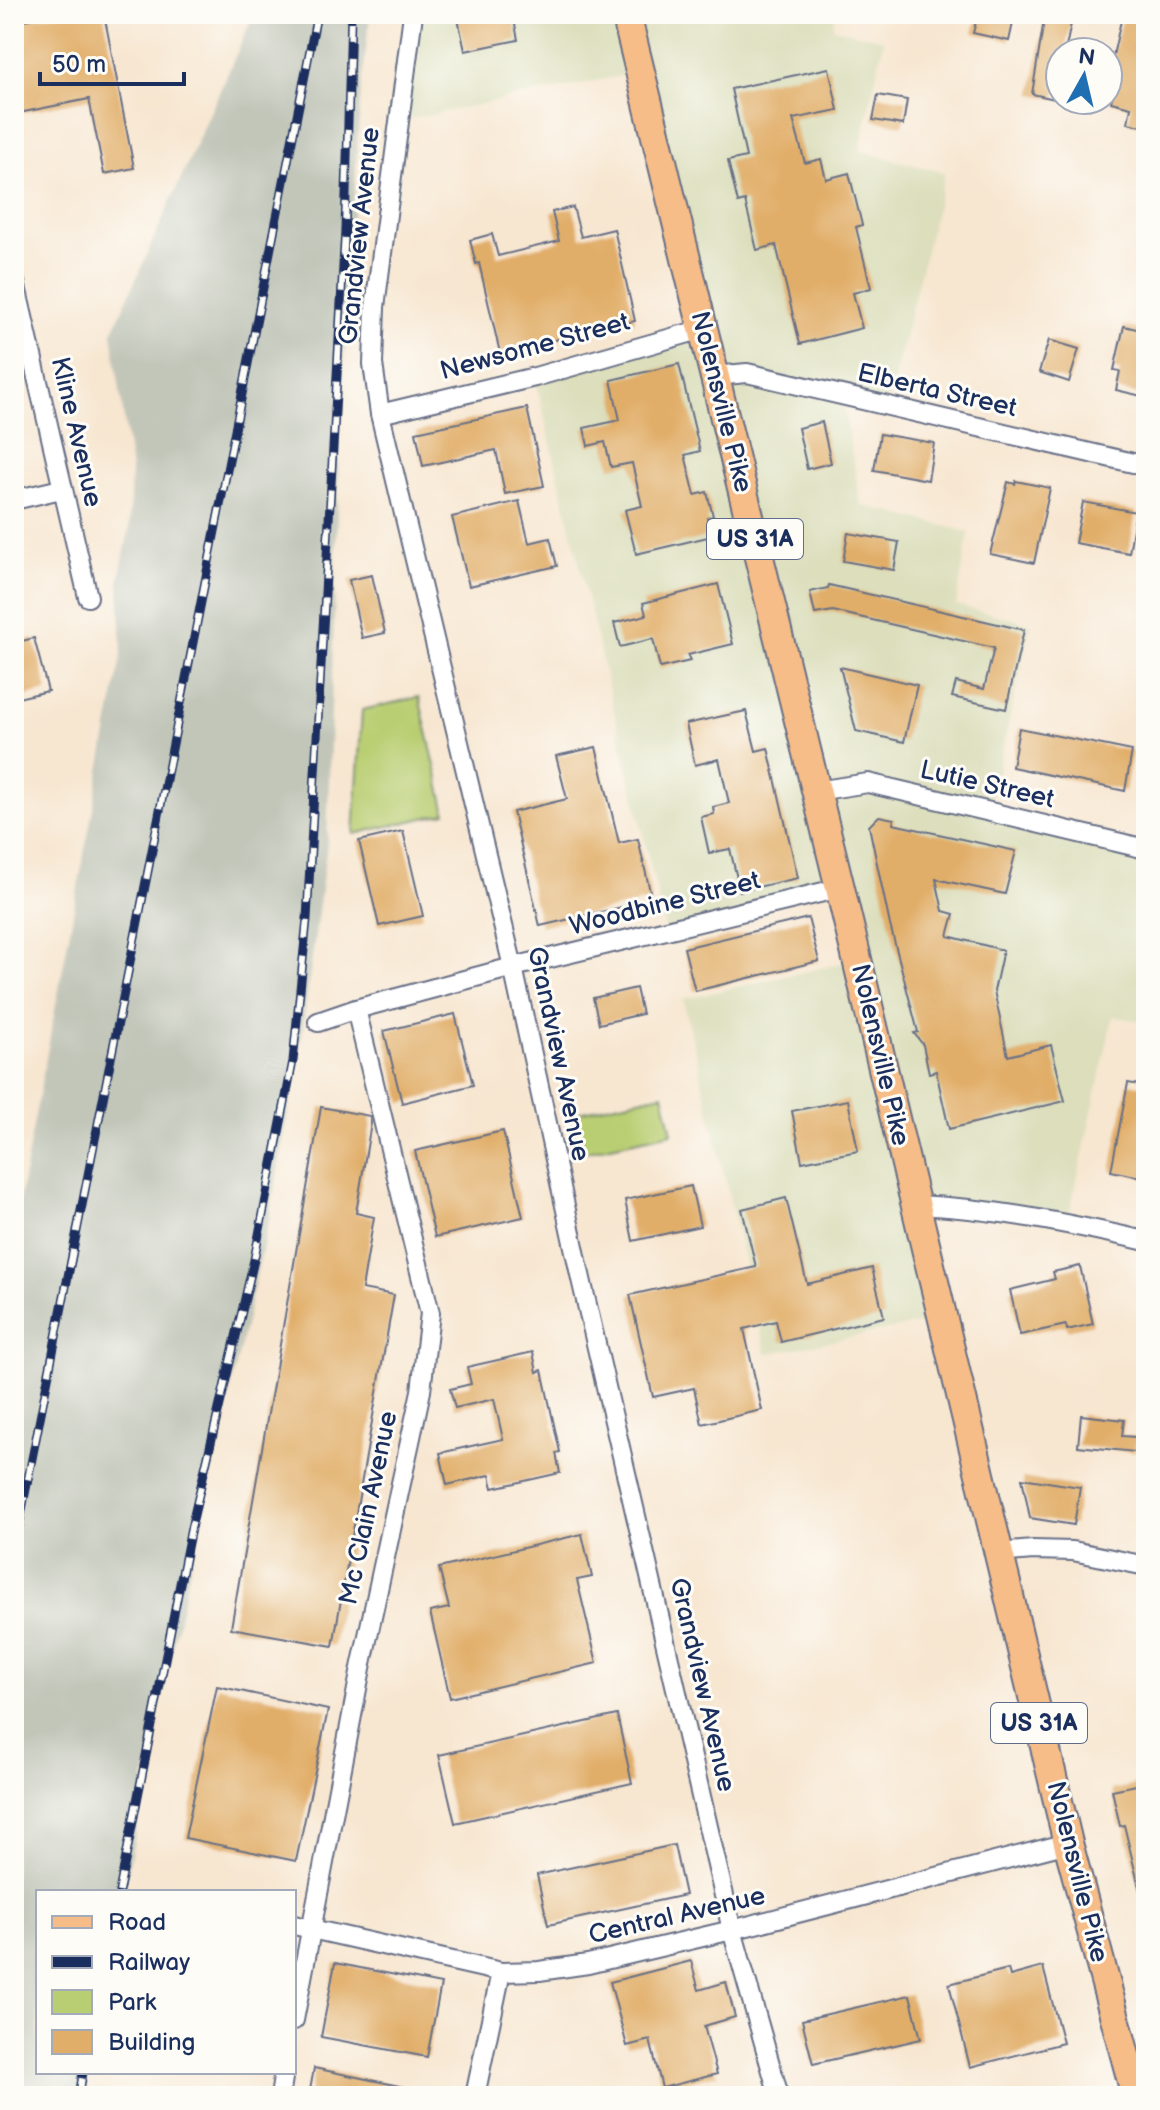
<svg xmlns="http://www.w3.org/2000/svg" width="1160" height="2110" viewBox="0 0 1160 2110" font-family="'Balsamiq Sans',sans-serif">
	<style>
		.built { fill: #dcdebc }
		.industrial { fill: #c2c6b9 }
		.green { fill: #b9ce72; stroke: #6a7e68; stroke-width: 2 }
		.building { fill: #e1ae69 }
		.lines { fill: none; stroke-linecap: round; stroke-linejoin: round }
		.minor-casing { stroke: #686f86; stroke-width: 22 }
		.primary-casing { stroke: #686f86; stroke-width: 32 }
		.minor { stroke: #fff; stroke-width: 18 }
		.primary { stroke: #f7bd88; stroke-width: 28 }
		.rail-casing { stroke: #1b2f5e; stroke-width: 9 }
		.rail { stroke: #fdfcf7; stroke-width: 6; stroke-dasharray: 18; stroke-linecap: butt }
		.labels { text-anchor: middle; dominant-baseline: central; stroke-width: 6; stroke-linejoin: round; paint-order: stroke }
		.shield { fill: #fdfcf7; stroke: #5f6c8c; stroke-width: 2 }
		.shield-label { font-size: 24px; font-weight: bold; fill: #1b2f5e }
		.street-label { font-size: 26px; fill: #1b2f5e; stroke: #fdfcf7 }
	</style>
	<rect width="100%" height="100%" fill="#fdfcf7"/>
	<filter id="ink" filterUnits="userSpaceOnUse"><feTurbulence type="fractalNoise" baseFrequency=".0125" numOctaves="2"/><feDisplacementMap in="SourceGraphic" scale="16" xChannelSelector="R" yChannelSelector="G"/><feConvolveMatrix kernelMatrix="1 2 1 2 8 2 1 2 1" color-interpolation-filters="sRGB"/></filter>
	<filter id="wash" filterUnits="userSpaceOnUse"><feTurbulence type="fractalNoise" baseFrequency=".006" numOctaves="4" result="noise"/><feDisplacementMap in="SourceGraphic" scale="32" xChannelSelector="R" yChannelSelector="G"/><feGaussianBlur stdDeviation="1.8" result="paint"/><feColorMatrix in="noise" values="0 0 0 0 0 0 0 0 0 0 0 0 0 0 0 0 0 1.4 0 .05"/><feComposite in="paint" operator="in"/></filter>
	<g filter="url(#wash)">
		<rect width="100%" height="100%" fill="#f7e6d0"/>
		<!-- built -->
		<polygon class="built" points="413,14 835,14 833,28 884,40 860,151 945,173 887,406 842,396 861,505 969,532 956,605 1031,624 989,811 1146,849 1146,1023 1113,1016 1067,1225 916,1205 943,1319 766,1354 683,999 857,960 840,889 666,931 535,377 703,329 640,72 399,121"/>
		<!-- industrial -->
		<polygon class="industrial" points="254,14 370,14 360,102 340,419 327,843 302,1034 270,1215 164,1684 124,1892 38,1892 38,2072 90,2072 85,2096 14,2096 14,1228 122,654 119,580 129,530 131,470 112,333"/>
		<!-- green -->
		<g class="green">
			<polygon points="419,697 446,813 354,834 362,710"/>
			<polygon points="663,1094 672,1133 578,1153 569,1114"/>
		</g>
		<g id="blocks">
			<!-- building -->
			<g class="building">
				<polygon points="55,14 104,14 134,168 104,174 89,99 14,114 14,22"/>
				<polygon points="457,14 513,14 518,40 465,51"/>
				<polygon points="978,14 1015,14 1009,41 973,33"/>
				<polygon points="1045,14 1073,14 1065,52 1060,52 1060,77 1055,99 1032,94"/>
				<polygon points="1122,16 1145,21 1146,127 1128,123 1131,107 1111,102 1118,71 1110,69"/>
				<polygon points="829,68 838,110 793,119 805,163 821,159 826,179 849,173 862,225 856,227 871,288 853,293 862,328 800,344 776,245 757,250 745,201 738,203 728,161 746,157 731,89"/>
				<polygon points="878,95 907,100 903,125 873,120"/>
				<polygon points="573,207 581,237 614,229 635,321 500,353 479,263 476,264 470,240 492,234 498,256 559,241 552,212"/>
				<polygon points="1124,326 1145,331 1146,397 1116,390 1120,371 1114,370"/>
				<polygon points="1049,340 1079,349 1069,382 1039,372"/>
				<polygon points="679,364 700,451 685,455 695,495 707,492 713,516 707,518 712,536 636,554 625,510 642,506 632,463 611,467 605,442 588,446 584,428 620,420 611,380"/>
				<polygon points="527,408 544,486 505,494 496,450 423,466 416,432"/>
				<polygon points="822,422 831,463 807,469 798,428"/>
				<polygon points="880,434 934,443 928,480 874,470"/>
				<polygon points="1016,481 1050,488 1034,563 990,554 1008,482 1015,484"/>
				<polygon points="519,501 529,543 550,538 557,566 469,586 452,517"/>
				<polygon points="1083,502 1136,512 1129,553 1075,543"/>
				<polygon points="848,533 899,542 894,570 843,561"/>
				<polygon points="372,575 385,633 362,638 349,580"/>
				<polygon points="718,584 733,644 688,655 690,661 660,668 653,639 620,647 614,623 646,615 643,603"/>
				<polygon points="829,585 1024,630 1006,709 952,697 956,682 984,689 994,648 833,611 815,614 810,592 828,588"/>
				<polygon points="34,638 48,691 14,699 14,643"/>
				<polygon points="840,667 917,685 904,742 856,731"/>
				<polygon points="746,711 756,751 768,748 798,878 740,891 730,849 709,853 701,817 714,814 713,807 729,803 719,759 695,765 686,724"/>
				<polygon points="1019,728 1132,751 1125,791 1012,767"/>
				<polygon points="596,747 619,843 638,839 652,900 540,926 513,812 567,799 556,756"/>
				<polygon points="879,816 894,819 893,824 1016,851 1005,894 936,879 943,911 954,914 948,936 1003,950 994,991 1008,1056 1051,1045 1065,1101 949,1129 936,1071 929,1073 923,1045 914,1033 918,1032 890,925 869,826"/>
				<polygon points="403,831 423,916 379,926 359,841"/>
				<polygon points="808,918 819,961 695,991 684,948"/>
				<polygon points="636,988 642,1014 599,1024 593,998"/>
				<polygon points="455,1014 473,1085 402,1103 384,1031"/>
				<polygon points="1128,1083 1146,1086 1146,1178 1111,1171"/>
				<polygon points="848,1100 858,1151 802,1162 792,1111"/>
				<polygon points="321,1107 370,1116 371,1123 356,1213 374,1217 362,1289 394,1295 333,1646 231,1628"/>
				<polygon points="503,1131 523,1217 435,1237 415,1151"/>
				<polygon points="691,1186 700,1226 633,1241 625,1200"/>
				<polygon points="786,1198 807,1284 872,1268 884,1317 781,1342 776,1321 744,1329 762,1410 702,1424 694,1388 653,1397 630,1295 756,1267 742,1209"/>
				<polygon points="1080,1266 1093,1324 1067,1330 1066,1325 1020,1335 1010,1290 1055,1279 1053,1272"/>
				<polygon points="533,1352 537,1372 542,1370 560,1452 556,1453 560,1473 493,1488 490,1475 447,1485 440,1453 503,1439 494,1399 455,1408 450,1389 471,1384 467,1367"/>
				<polygon points="1081,1415 1124,1420 1122,1436 1136,1437 1135,1452 1078,1446"/>
				<polygon points="1022,1478 1080,1487 1074,1525 1030,1518"/>
				<polygon points="582,1534 592,1577 577,1580 597,1663 450,1698 430,1612 449,1608 439,1568"/>
				<polygon points="217,1686 328,1710 296,1861 185,1838"/>
				<polygon points="617,1715 632,1783 455,1823 439,1755"/>
				<polygon points="1146,1783 1146,1890 1140,1891 1124,1825 1120,1826 1112,1790"/>
				<polygon points="674,1845 685,1895 548,1925 537,1875"/>
				<polygon points="691,1961 699,1990 726,1982 735,2017 704,2026 717,2074 662,2088 650,2040 627,2046 610,1982"/>
				<polygon points="335,1963 441,1984 427,2057 321,2037"/>
				<polygon points="1043,1967 1063,2043 970,2067 949,1984 1008,1969 1010,1976"/>
				<polygon points="910,1995 921,2039 813,2064 802,2020"/>
				<polygon points="314,2068 414,2089 413,2096 309,2096"/>
			</g>
		</g>
	</g>
	<g filter="url(#ink)">
		<use href="#blocks" fill-opacity="0" stroke="#686f86" stroke-width="2"/>
		<g class="lines">
			<!-- minor casing -->
			<g class="minor-casing">
				<g id="minor">
					<polyline points="413,14 375,307 373,364 380,414 513,967 581,1279 732,1930 779,2096"/>
					<polyline points="14,278 88,597"/>
					<polyline points="715,376 747,373 1146,466"/>
					<polyline points="380,414 535,377 703,329"/>
					<polyline points="14,500 61,489"/>
					<polyline points="816,791 868,783 1146,849"/>
					<polyline points="318,1022 356,1009 513,967 840,888"/>
					<path d="M 916,1205 C 993,1208 1071,1224 1146,1241"/>
					<polyline points="998,1553 1033,1550 1073,1551 1146,1566"/>
					<polyline points="294,1925 501,1972 539,1971 588,1964 732,1930 1068,1843"/>
					<polyline points="294,2020 361,1668 421,1391 430,1313 356,1009"/>
					<polyline points="280,2096 284,2072"/>
					<polyline points="475,2096 501,1972"/>
				</g>
			</g>
			<!-- primary casing -->
			<g class="primary-casing">
				<polyline id="primary" points="626,14 840,888 1068,1843 1136,2096"/>
			</g>
			<!-- minor -->
			<use href="#minor" class="minor"/>
			<!-- primary -->
			<use href="#primary" class="primary"/>
			<!-- rail casing -->
			<g class="rail-casing">
				<g id="rail">
					<polyline points="14,1550 317,14"/>
					<polyline points="119,1892 191,1528 254,1260 293,1061 307,919 345,230 351,14"/>
					<polyline points="79,2096 83,2072"/>
				</g>
			</g>
			<!-- rail -->
			<use href="#rail" class="rail"/>
		</g>
	</g>
	<g class="labels">
		<!-- shield labels -->
		<g class="shield">
			<rect x="707" y="519" width="96" height="40" rx="6"/>
			<rect x="991" y="1703" width="96" height="40" rx="6"/>
		</g>
		<g class="shield-label">
			<text x="755" y="539">US 31A</text>
			<text x="1039" y="1723">US 31A</text>
		</g>
		<!-- street labels -->
		<g class="street-label">
			<text transform="translate(360 236) rotate(-84)">Grandview Avenue</text>
			<text transform="translate(535 347) rotate(-15)">Newsome Street</text>
			<text transform="translate(937 391) rotate(13)">Elberta Street</text>
			<text transform="translate(721 402) rotate(76)">Nolensville Pike</text>
			<text transform="translate(76 432) rotate(77)">Kline Avenue</text>
			<text transform="translate(987 785) rotate(13)">Lutie Street</text>
			<text transform="translate(665 904) rotate(-14)">Woodbine Street</text>
			<text transform="translate(558 1054) rotate(78)">Grandview Avenue</text>
			<text transform="translate(880 1055) rotate(77)">Nolensville Pike</text>
			<text transform="translate(369 1508) rotate(-78)">Mc Clain Avenue</text>
			<text transform="translate(702 1685) rotate(77)">Grandview Avenue</text>
			<text transform="translate(1077 1872) rotate(76)">Nolensville Pike</text>
			<text transform="translate(677 1916) rotate(-13)">Central Avenue</text>
		</g>
	</g>
	<!-- margin -->
	<rect width="1160" height="2110" fill="none" stroke="#fdfcf7" stroke-width="48"/>
	<!-- legend -->
	<rect x="36" y="1890" width="260" height="184" fill="#fdfcf7" stroke="#a3aaba" stroke-width="2"/>
	<rect x="52" y="1916" width="40" height="12" fill="#f7bd88" stroke="#a3aaba" stroke-width="2"/>
	<text x="108" y="1930" font-size="24" fill="#1b2f5e">Road</text>
	<rect x="52" y="1956" width="40" height="12" fill="#1b2f5e" stroke="#a3aaba" stroke-width="2"/>
	<text x="108" y="1970" font-size="24" fill="#1b2f5e">Railway</text>
	<rect x="52" y="1990" width="40" height="24" fill="#b9ce72" stroke="#a3aaba" stroke-width="2"/>
	<text x="108" y="2010" font-size="24" fill="#1b2f5e">Park</text>
	<rect x="52" y="2030" width="40" height="24" fill="#e1ae69" stroke="#a3aaba" stroke-width="2"/>
	<text x="108" y="2050" font-size="24" fill="#1b2f5e">Building</text>
	<!-- north arrow -->
	<g transform="translate(1084 76) rotate(8)"><circle r="38" fill="#fdfcf7" stroke="#a3aaba" stroke-width="2"/>
	<path d="M0-6L14 30L0 20L-14 30Z" fill="#1f6fb2"/>
	<text y="-12" font-size="22" font-weight="bold" text-anchor="middle" fill="#1b2f5e">N</text>
	</g>
	<!-- scale -->
	<path d="M40 72v12h144v-12" fill="none" stroke="#1b2f5e" stroke-width="4"/>
	<text x="52" y="72" font-size="24" fill="#1b2f5e" stroke="#fdfcf7" stroke-width="6" paint-order="stroke">50 m</text>
</svg>
